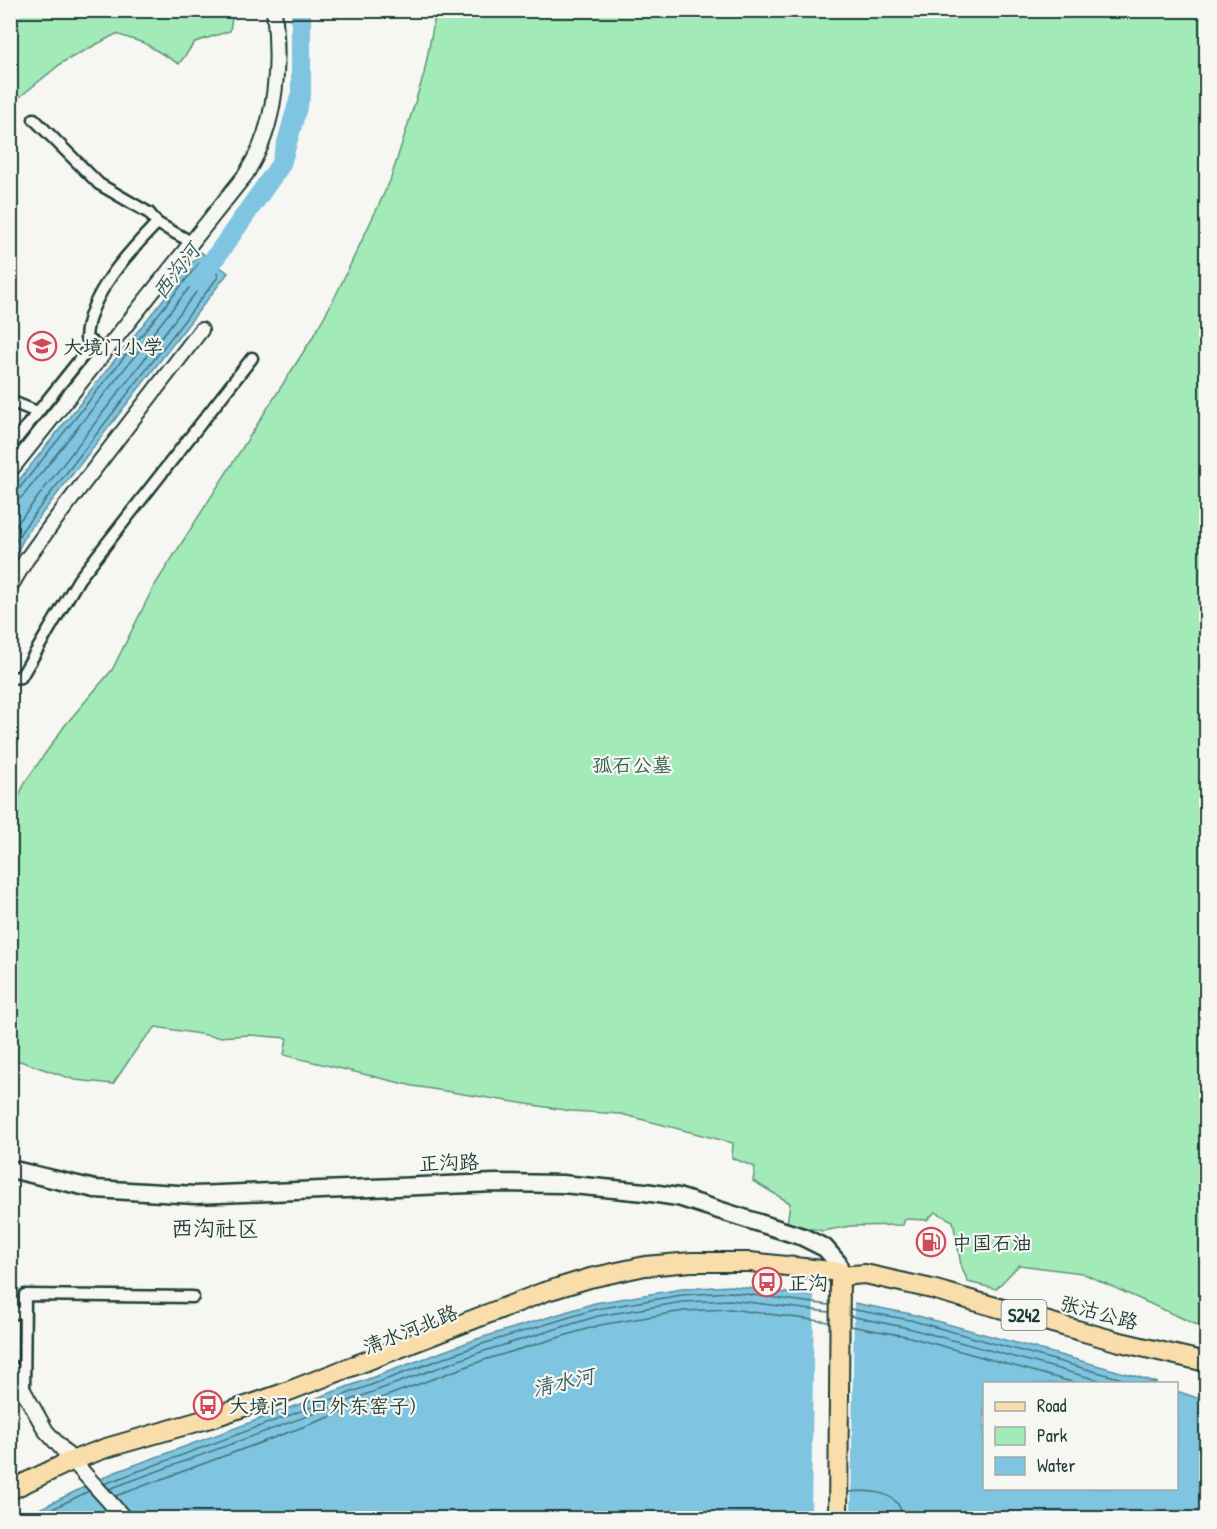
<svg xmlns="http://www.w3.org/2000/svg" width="1217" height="1529" viewBox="0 0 1217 1529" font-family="'Patrick Hand','LXGW WenKai TC',sans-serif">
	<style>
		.green { fill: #a2eab8; stroke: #609476; stroke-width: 1.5 }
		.water { fill: #7fc4e0; stroke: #598e9b; stroke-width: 1.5 }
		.pier { fill: #f6f6f2 }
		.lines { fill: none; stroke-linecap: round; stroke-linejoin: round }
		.shore { stroke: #457379; stroke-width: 1.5 }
		.river { stroke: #7fc4e0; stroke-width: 20 }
		.minor-casing { stroke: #1f3d34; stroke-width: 15 }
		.tertiary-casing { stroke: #1f3d34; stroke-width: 18 }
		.secondary-casing { stroke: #1f3d34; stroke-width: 21 }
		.primary-casing { stroke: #1f3d34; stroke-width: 22 }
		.minor { stroke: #f6f6f2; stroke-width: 10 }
		.tertiary { stroke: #f6f6f2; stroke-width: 14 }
		.secondary { stroke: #f6f6f2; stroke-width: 16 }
		.primary { stroke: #f9deab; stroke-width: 18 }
		.labels { text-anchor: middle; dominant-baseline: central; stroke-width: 4.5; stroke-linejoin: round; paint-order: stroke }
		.shield { fill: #f6f6f2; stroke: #60746d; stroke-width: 1.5 }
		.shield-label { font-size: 18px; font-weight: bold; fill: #1f3d34 }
		.poi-label { font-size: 20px; fill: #1f3d34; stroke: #f6f6f2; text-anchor: start }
		.park-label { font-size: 20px; fill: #39604e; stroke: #f6f6f2 }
		.street-label { font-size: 20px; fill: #1f3d34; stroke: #f6f6f2 }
		.water-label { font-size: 21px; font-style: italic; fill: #375f5f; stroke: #f6f6f2 }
		.quarter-label { font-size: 22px; fill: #1f3d34; stroke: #f6f6f2 }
	</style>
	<rect width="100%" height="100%" fill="#f6f6f2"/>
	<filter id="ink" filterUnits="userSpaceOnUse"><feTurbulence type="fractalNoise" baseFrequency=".0167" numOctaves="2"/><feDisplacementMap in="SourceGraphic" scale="12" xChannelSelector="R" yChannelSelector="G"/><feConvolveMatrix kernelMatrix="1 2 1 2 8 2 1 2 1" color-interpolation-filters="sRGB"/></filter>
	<g filter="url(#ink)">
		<!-- green -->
		<g class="green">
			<polygon points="11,10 233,10 233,11 230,31 195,42 179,64 144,43 116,34 63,62 11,104"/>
			<polygon points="436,11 1206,11 1206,1329 1082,1273 1019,1265 996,1289 968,1282 961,1265 953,1221 935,1212 927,1220 905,1219 903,1225 850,1226 823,1231 787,1224 790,1203 753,1181 755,1167 732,1158 733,1143 621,1114 571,1111 413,1086 284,1055 287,1038 250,1035 218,1037 156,1027 140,1044 113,1084 75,1080 20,1061 11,1060 11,816 25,782 66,724 112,670 153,588 311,340 335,297 390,181 424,74"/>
		</g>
		<!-- water -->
		<g class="water">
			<polygon points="201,252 228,273 27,533 11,563 11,490"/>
			<polygon points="731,1286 828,1298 911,1314 1139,1377 1157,1383 984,1384 984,1488 1176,1488 1177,1391 1206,1401 1206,1518 928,1518 852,1514 851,1518 588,1517 552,1518 21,1518 113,1473 477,1339 595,1303 682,1289"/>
		</g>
		<!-- pier -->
		<polygon class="pier" points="814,1294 854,1300 851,1518 811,1518"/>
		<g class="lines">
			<!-- shore -->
			<g class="shore">
				<polyline points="10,493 18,490 200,262 204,262 217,273 218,277 23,529 10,551"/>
				<polyline points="10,501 17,500 23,496 201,273 207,274 207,278 17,524 10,536"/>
				<polyline points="850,1309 910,1320 1140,1384"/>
				<polyline points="850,1316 908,1328 1113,1384"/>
				<polyline points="850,1326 906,1336 1079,1384"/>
				<polyline points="104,1484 479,1345 596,1309 682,1295 730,1292 829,1305"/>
				<polyline points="109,1489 481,1352 598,1316 683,1302 730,1300 829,1312"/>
				<path d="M 849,1492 C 870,1490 901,1491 902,1518"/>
				<polyline points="116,1496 484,1360 600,1325 684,1311 730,1309 829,1322"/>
				<polyline points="34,1518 89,1491"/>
			</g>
			<!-- river -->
			<polyline class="river" points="198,282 281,164 301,93 301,10"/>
			<!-- minor casing -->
			<g class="minor-casing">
				<g id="minor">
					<polyline points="34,119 99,184 149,213 157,223 193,243"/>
					<path d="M 93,343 L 86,338 C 88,295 129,252 157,223"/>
					<polyline points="10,401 37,412"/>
					<polyline points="10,447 93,343 105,353"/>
					<polyline points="10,678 21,677 79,579 252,358"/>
					<polyline points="10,1313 24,1313"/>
					<polyline points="24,1393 25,1295 193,1297"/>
				</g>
			</g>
			<!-- tertiary casing -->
			<g class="tertiary-casing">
				<g id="tertiary">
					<path d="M 10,471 L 246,174 C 251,165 257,155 261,145 C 278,103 279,55 274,10"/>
					<polyline points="10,587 26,560 52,524 201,330"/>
					<polyline points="10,1367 46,1431 124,1518"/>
				</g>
			</g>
			<!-- secondary casing -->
			<g class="secondary-casing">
				<polyline id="secondary" points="10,1169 95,1189 195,1195 495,1183 562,1184 645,1192 678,1197 803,1237 825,1248 838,1263 840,1272"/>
			</g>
			<!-- primary casing -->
			<g class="primary-casing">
				<g id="primary">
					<polyline points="840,1276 865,1274 932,1289 1116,1341 1206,1362"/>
					<polyline points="10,1490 71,1461 106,1448 214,1417 281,1394 544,1292 590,1278 645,1266 692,1262 750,1262 840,1272 838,1518"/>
				</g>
			</g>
			<!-- minor -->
			<use href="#minor" class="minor"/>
			<!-- tertiary -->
			<use href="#tertiary" class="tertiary"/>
			<!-- secondary -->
			<use href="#secondary" class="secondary"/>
			<!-- primary -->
			<use href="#primary" class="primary"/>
		</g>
	</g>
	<!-- icons -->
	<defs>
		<g id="school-ring" transform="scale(1.5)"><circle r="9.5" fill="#f6f6f2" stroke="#d1495b" stroke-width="1.5"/><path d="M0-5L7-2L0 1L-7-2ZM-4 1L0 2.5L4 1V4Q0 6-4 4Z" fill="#d1495b"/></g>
		<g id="fuel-ring" transform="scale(1.5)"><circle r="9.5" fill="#f6f6f2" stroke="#d1495b" stroke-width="1.5"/><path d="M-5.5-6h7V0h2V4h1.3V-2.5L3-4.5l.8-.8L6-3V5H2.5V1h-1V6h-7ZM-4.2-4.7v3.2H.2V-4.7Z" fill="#d1495b"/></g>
		<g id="bus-ring" transform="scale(1.5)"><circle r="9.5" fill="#f6f6f2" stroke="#d1495b" stroke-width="1.5"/><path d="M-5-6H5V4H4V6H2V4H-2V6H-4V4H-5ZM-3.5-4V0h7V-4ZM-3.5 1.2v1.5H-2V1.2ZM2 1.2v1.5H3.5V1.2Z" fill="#d1495b"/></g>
	</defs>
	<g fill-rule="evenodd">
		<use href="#school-ring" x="42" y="346"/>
		<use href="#fuel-ring" x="931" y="1242"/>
		<use href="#bus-ring" x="767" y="1282"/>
		<use href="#bus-ring" x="208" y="1405"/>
	</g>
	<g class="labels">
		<!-- shield labels -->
		<rect class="shield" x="1001.5" y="1300" width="45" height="30" rx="4.5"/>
		<g class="shield-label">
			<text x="1024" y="1315">S242</text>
		</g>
		<!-- poi labels -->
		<g class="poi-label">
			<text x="63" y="346">大境门小学</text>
			<text x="952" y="1242">中国石油</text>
			<text x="788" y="1282">正沟</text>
			<text x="229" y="1405">大境门（口外东窑子）</text>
		</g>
		<!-- park labels -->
		<g class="park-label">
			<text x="632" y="764">孤石公墓</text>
		</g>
		<!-- street labels -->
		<g class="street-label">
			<text transform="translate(449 1162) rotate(-2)">正沟路</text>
			<text transform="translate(1099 1312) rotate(15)">张沽公路</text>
			<text transform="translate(410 1329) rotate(-22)">清水河北路</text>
		</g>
		<!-- water labels -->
		<g class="water-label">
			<text transform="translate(176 271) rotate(-53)">西沟河</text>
			<text transform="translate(563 1382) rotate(-13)">清水河</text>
		</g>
		<!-- quarter labels -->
		<g class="quarter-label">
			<text x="215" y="1228">西沟社区</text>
		</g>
	</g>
	<!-- margin -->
	<rect width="1217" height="1529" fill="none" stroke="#f6f6f2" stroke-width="36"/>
	<rect x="18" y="18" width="1181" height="1493" fill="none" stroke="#1f3d34" stroke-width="2" filter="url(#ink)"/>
	<!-- legend -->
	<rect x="983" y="1382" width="195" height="108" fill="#f6f6f2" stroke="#a0aca6" stroke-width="1.5"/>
	<rect x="995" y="1402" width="30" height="9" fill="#f9deab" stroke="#a0aca6" stroke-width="1.5"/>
	<text x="1037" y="1412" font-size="18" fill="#1f3d34">Road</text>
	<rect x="995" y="1427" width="30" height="18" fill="#a2eab8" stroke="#a0aca6" stroke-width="1.5"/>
	<text x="1037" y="1442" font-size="18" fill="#1f3d34">Park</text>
	<rect x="995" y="1457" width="30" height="18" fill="#7fc4e0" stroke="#a0aca6" stroke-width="1.5"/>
	<text x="1037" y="1472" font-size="18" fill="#1f3d34">Water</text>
</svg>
